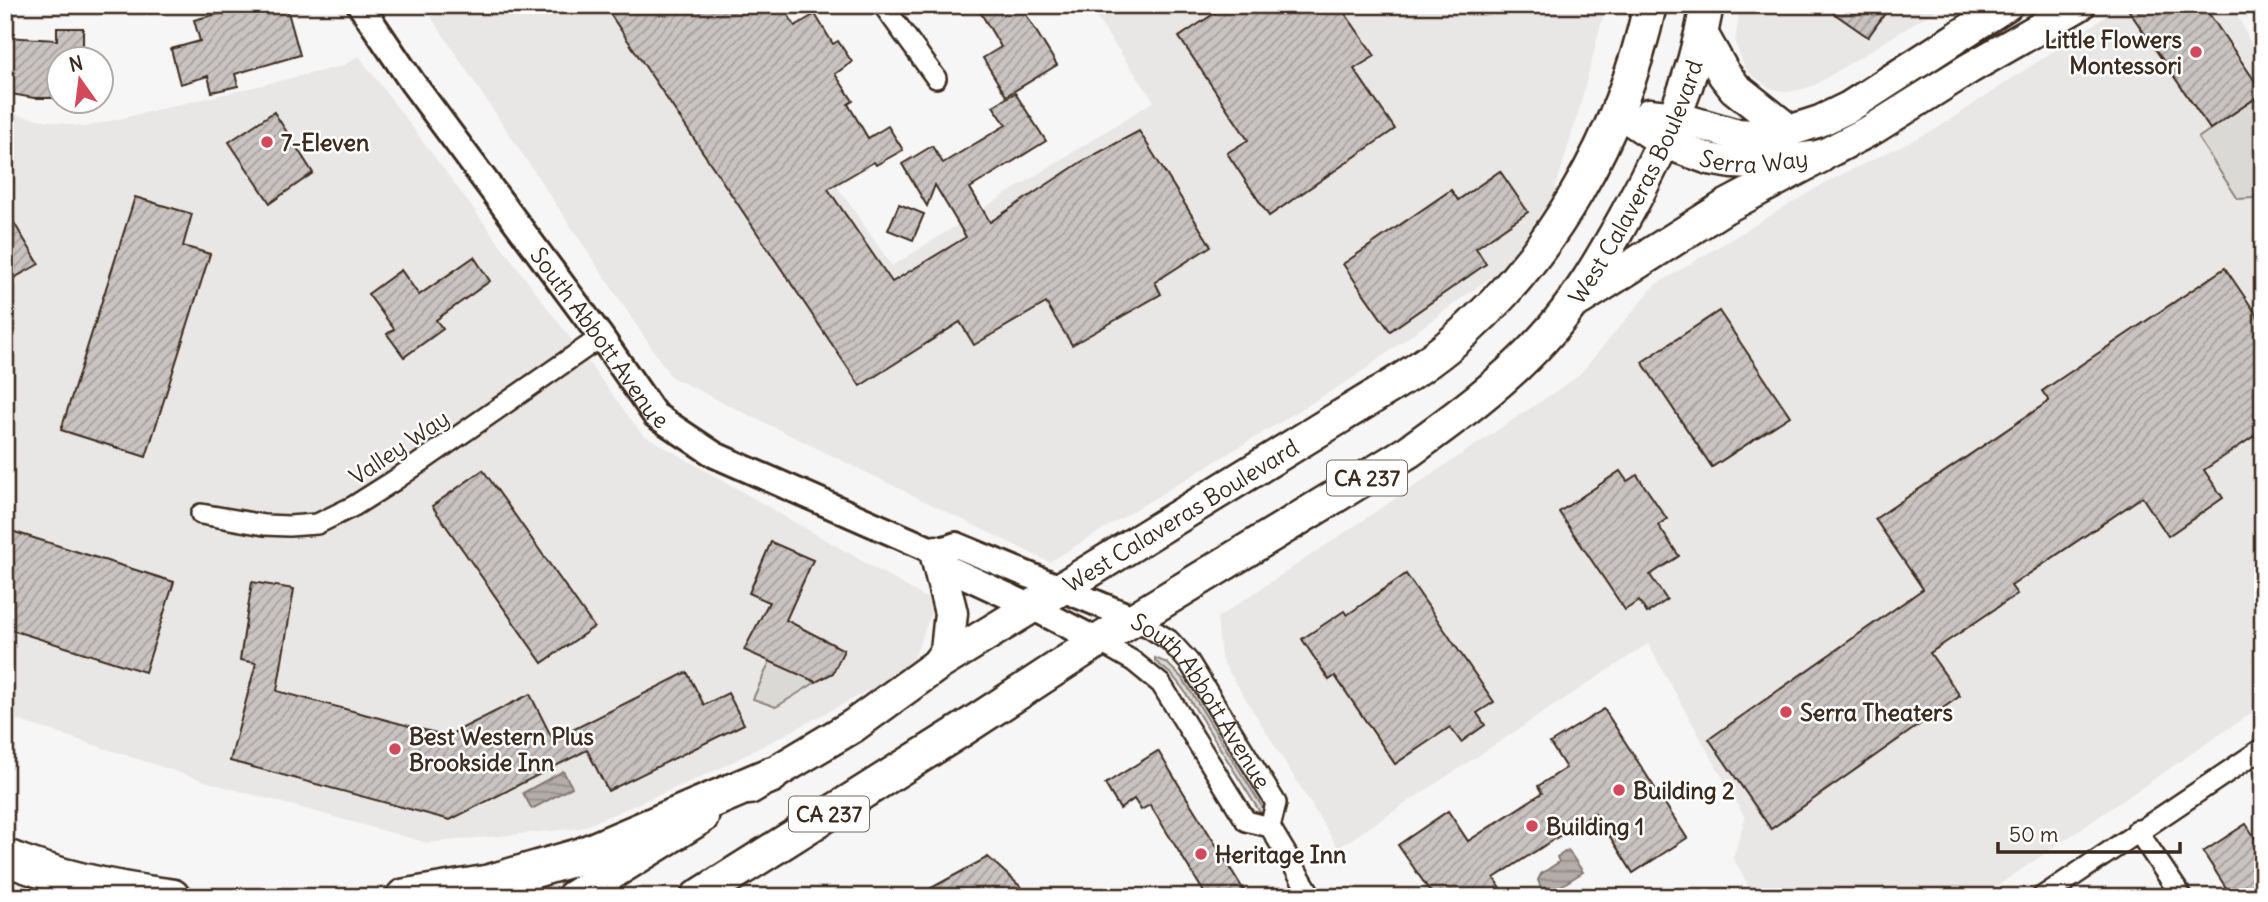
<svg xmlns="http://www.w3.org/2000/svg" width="2268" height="902" viewBox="0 0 2268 902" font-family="Delius,sans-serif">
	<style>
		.built { fill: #e9e7e6 }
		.green { fill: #dbd9d6; stroke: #8b827a; stroke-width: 2 }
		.water { fill: url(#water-rules); stroke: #847972; stroke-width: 2 }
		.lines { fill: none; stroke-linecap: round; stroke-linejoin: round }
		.stream { stroke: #847972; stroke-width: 7 }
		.building { fill: url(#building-hatch); stroke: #3b2a1e; stroke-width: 2 }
		.minor-casing { stroke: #3b2a1e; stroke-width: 24 }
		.tertiary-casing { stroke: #3b2a1e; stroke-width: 30 }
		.primary-casing { stroke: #3b2a1e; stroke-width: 35 }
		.trunk-casing { stroke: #3b2a1e; stroke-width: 37 }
		.motorway-casing { stroke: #3b2a1e; stroke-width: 40 }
		.minor { stroke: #fff; stroke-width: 19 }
		.tertiary { stroke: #fff; stroke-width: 24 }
		.primary { stroke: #fff; stroke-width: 30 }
		.trunk { stroke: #fff; stroke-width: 32 }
		.motorway { stroke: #fff; stroke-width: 35 }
		.poi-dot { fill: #d1495b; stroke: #fff; stroke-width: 2.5 }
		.labels { text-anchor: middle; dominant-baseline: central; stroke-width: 5; stroke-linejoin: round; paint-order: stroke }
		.shield { fill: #fff; stroke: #766a62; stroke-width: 2 }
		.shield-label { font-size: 21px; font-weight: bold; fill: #3b2a1e }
		.poi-label { font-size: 23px; font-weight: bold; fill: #3b2a1e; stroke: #fff; text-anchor: start }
		.street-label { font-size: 23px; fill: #3b2a1e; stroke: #fff }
	</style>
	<defs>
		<pattern id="water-rules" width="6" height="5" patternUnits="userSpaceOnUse" patternTransform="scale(1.75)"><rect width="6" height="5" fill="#b4aeaa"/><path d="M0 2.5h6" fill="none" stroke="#948e8a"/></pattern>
		<pattern id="building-hatch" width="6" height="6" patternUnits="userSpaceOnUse" patternTransform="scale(1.75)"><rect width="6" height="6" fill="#c9c3c1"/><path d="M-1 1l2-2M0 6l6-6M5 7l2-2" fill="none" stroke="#a49f9c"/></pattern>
	</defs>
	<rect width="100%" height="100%" fill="#f7f6f6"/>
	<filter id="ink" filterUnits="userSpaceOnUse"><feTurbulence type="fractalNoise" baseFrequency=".0143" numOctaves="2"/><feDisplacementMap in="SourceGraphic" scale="14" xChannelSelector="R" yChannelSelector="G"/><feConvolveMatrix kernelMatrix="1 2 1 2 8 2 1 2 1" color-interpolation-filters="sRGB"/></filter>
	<g filter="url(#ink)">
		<!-- built -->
		<g class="built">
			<polygon points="450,5 713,5 892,266 1154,101 1087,5 1606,5 1579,110 1550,207 1499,271 1353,378 1049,562 671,377 431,17"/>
			<polygon points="1740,5 1944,5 1815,85 1800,90 1787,92 1770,88 1749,73 1744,66 1735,43"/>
			<polygon points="2123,5 2233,5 2263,70 2263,705 1981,897 1755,897 1733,858 1745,818 1648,644 1338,848 1221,659 1217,618 1577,377 1655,285 1828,181 1936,129"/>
			<polygon points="359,56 642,434 935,603 910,669 717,770 581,828 428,843 214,784 5,716 5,113 84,127 342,66"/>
		</g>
		<!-- green -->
		<g class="green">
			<polygon points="2263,93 2263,190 2253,198 2238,199 2198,138"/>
			<polygon points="1155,658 1167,663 1183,679 1266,813 1263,817 1183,689 1172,675 1155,661"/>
			<polygon points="770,661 816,682 776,707 753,699"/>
		</g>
		<!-- water -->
		<g class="water">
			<polygon points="563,771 572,787 532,809 523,793"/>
			<polygon points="1568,850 1583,872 1553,891 1542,891 1538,880 1541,874 1559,862 1557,857"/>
		</g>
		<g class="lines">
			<!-- stream -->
			<polyline class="stream" points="2261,5 2263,10"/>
		</g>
		<!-- building -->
		<g class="building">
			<polygon points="230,5 255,5 258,13 286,5 300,55 235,74 238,86 212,92 208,76 180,84 171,49 200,41 194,20 232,10"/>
			<polygon points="604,5 782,5 795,26 815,14 833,44 838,41 852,62 835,74 853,101 848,104 868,138 888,126 903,150 876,165 874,162 828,189 892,282 966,237 935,185 927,206 902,164 932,146 943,163 1006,125 993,106 1015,93 1046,141 970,188 990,222 1081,162 1139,131 1211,246 1155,282 1161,294 1072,345 1046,303 974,345 960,322 860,386"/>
			<polygon points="976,5 1020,5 1057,65 1006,96 983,58 1001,47"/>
			<polygon points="1227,5 1339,5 1375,56 1354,69 1395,129 1269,216 1227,153 1248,140 1179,37"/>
			<polygon points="1822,5 1891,5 1868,37"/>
			<polygon points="2125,5 2203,5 2263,93 2210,129"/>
			<polygon points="57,28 83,28 83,60 60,60 60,98 34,98 5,93 5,37 57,40"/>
			<polygon points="274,112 313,173 270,203 229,142"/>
			<polygon points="1500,171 1528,212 1476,248 1486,264 1390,331 1343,264 1451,190 1458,200"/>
			<polygon points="135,197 192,214 183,246 210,254 146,457 61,430"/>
			<polygon points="899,204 924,214 913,240 888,230"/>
			<polygon points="5,208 39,264 5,283"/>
			<polygon points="474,257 490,281 436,320 443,329 404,357 387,334 394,329 368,294 401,270 419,295"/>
			<polygon points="2225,268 2263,324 2263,430 2204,470 2223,498 2168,536 2142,497 2011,586 2017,594 1930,653 1960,696 1771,829 1709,739 1923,589 1875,519 2049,401 2042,391"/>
			<polygon points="1719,311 1790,416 1712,467 1642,362"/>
			<polygon points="483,470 594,627 542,663 432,506"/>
			<polygon points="1620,471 1627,481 1637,475 1667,519 1658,525 1679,556 1650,575 1667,600 1647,613 1639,601 1625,610 1559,512"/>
			<polygon points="5,529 174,582 145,672 5,628"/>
			<polygon points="771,542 813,560 786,620 844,650 833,673 816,682 744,650 769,602 749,593"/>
			<polygon points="1406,574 1494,702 1477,713 1485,725 1461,742 1450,727 1395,764 1335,676 1329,680 1302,639 1344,611 1347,615"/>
			<polygon points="252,582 294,589 277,691 447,736 530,694 553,740 687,672 704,705 728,693 744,724 608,791 587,750 450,820 230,761 256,663 240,660"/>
			<polygon points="1604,709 1687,838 1633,873 1595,813 1494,878 1506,897 1434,897 1398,845 1448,811 1468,841 1542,793 1538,786 1566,768 1550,743"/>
			<polygon points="1158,751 1248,897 1207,897 1150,805 1141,810 1134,799 1120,809 1105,784"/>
			<polygon points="2246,824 2263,850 2263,897 2232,897 2203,852"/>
			<polygon points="988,857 1032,897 915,897"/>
		</g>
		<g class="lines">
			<!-- minor casing -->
			<g class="minor-casing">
				<g id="minor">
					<polyline points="883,5 936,78"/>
					<polyline points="201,514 264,525 289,526 317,524 354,506 395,480 601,337"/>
					<path id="s1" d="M 1135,619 L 1169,640 L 1189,662 L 1276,803 L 1270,827"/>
					<polyline points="1098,641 1133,661 1161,684 1246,821 1270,827 1312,897"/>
					<polyline points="2137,830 2182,897"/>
					<polyline points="2042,897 2263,748"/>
				</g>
			</g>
			<!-- tertiary casing -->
			<g class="tertiary-casing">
				<g id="tertiary">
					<path id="s2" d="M 360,5 L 412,82 L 601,337 L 655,415 L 715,455 L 936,552 L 948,568 L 1032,607 L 1098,641"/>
					<polyline points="936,552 956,545 1135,619"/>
				</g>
			</g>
			<!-- primary casing -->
			<g class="primary-casing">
				<g id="primary">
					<path id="s3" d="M 1617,111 L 1665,143 L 1709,159 L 1732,163 L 1754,164 L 1821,156 L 1873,129 L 1970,68 L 2080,5"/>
					<polyline points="1649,114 1676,117 1734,134 1757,135 1789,131 1820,121 1849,107 2007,5"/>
				</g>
			</g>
			<!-- trunk casing -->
			<g class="trunk-casing">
				<g id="trunk">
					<polyline points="1702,35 1724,74 1735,88 1789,131"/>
					<polyline points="1580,299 1725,207 1821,156"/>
					<polyline points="936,552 951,613 947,651 937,665"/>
					<path id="s4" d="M 749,788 L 853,726 L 937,665 L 1340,417 C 1376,395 1414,374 1447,347 C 1550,262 1622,135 1650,5"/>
					<polyline points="573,897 702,817"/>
					<path id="s5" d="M 697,897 L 962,730 L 1098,641 L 1408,452 C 1455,418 1503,383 1542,340 C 1576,304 1601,260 1625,217 C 1664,146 1693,85 1707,5"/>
				</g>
			</g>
			<!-- motorway casing -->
			<g class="motorway-casing">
				<g id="motorway">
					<path d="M 5,857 C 58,878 115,890 172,897"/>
					<polyline points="404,897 488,883 581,856 771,775"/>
				</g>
			</g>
			<!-- minor -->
			<use href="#minor" class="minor"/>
			<!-- tertiary -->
			<use href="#tertiary" class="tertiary"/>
			<!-- primary -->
			<use href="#primary" class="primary"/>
			<!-- trunk -->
			<use href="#trunk" class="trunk"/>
			<!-- motorway -->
			<use href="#motorway" class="motorway"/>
		</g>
	</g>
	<!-- markers -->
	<g class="poi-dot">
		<circle cx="2196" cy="52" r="7"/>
		<circle cx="267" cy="142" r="7"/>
		<circle cx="1786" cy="712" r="7"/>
		<circle cx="395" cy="749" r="7"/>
		<circle cx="1619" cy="790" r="7"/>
		<circle cx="1532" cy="826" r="7"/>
		<circle cx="1201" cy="854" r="7"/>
	</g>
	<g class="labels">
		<!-- shield labels -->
		<g class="shield">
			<rect x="1327" y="460.5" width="80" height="35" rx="5"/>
			<rect x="789" y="796.5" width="80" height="35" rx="5"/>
		</g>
		<g class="shield-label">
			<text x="1367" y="478">CA 237</text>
			<text x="829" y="814">CA 237</text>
		</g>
		<!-- poi labels -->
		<g class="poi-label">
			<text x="2182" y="39" text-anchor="end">Little Flowers<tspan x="2182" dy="26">Montessori</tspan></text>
			<text x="281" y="142">7-Eleven</text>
			<text x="1800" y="712">Serra Theaters</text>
			<text x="409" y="736">Best Western Plus<tspan x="409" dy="26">Brookside Inn</tspan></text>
			<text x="1633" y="790">Building 2</text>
			<text x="1546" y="826">Building 1</text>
			<text x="1215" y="854">Heritage Inn</text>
		</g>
		<!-- street labels -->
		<g class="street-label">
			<text stroke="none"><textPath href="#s3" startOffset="150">Serra Way</textPath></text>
			<text stroke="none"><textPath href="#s5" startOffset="1199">West Calaveras Boulevard</textPath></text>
			<text stroke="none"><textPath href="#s2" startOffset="410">South Abbott Avenue</textPath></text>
			<text transform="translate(399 447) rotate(-34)">Valley Way</text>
			<text stroke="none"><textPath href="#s4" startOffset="511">West Calaveras Boulevard</textPath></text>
			<text stroke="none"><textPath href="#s1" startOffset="107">South Abbott Avenue</textPath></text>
		</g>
	</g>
	<!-- margin -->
	<rect width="2268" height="902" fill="none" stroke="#fff" stroke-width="28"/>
	<rect x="14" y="14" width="2240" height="874" fill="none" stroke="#3b2a1e" stroke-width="2.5" filter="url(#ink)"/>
	<!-- north arrow -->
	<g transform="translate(80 80) rotate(346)"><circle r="33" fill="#ffffff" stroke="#b1aaa5" stroke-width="2"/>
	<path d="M0-5L12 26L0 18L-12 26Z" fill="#d1495b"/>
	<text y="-10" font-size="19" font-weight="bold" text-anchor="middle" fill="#3b2a1e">N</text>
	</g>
	<!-- scale -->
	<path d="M1998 842v10h182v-10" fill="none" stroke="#3b2a1e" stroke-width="3.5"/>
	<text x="2009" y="842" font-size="21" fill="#3b2a1e" stroke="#ffffff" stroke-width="5" paint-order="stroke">50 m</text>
</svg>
